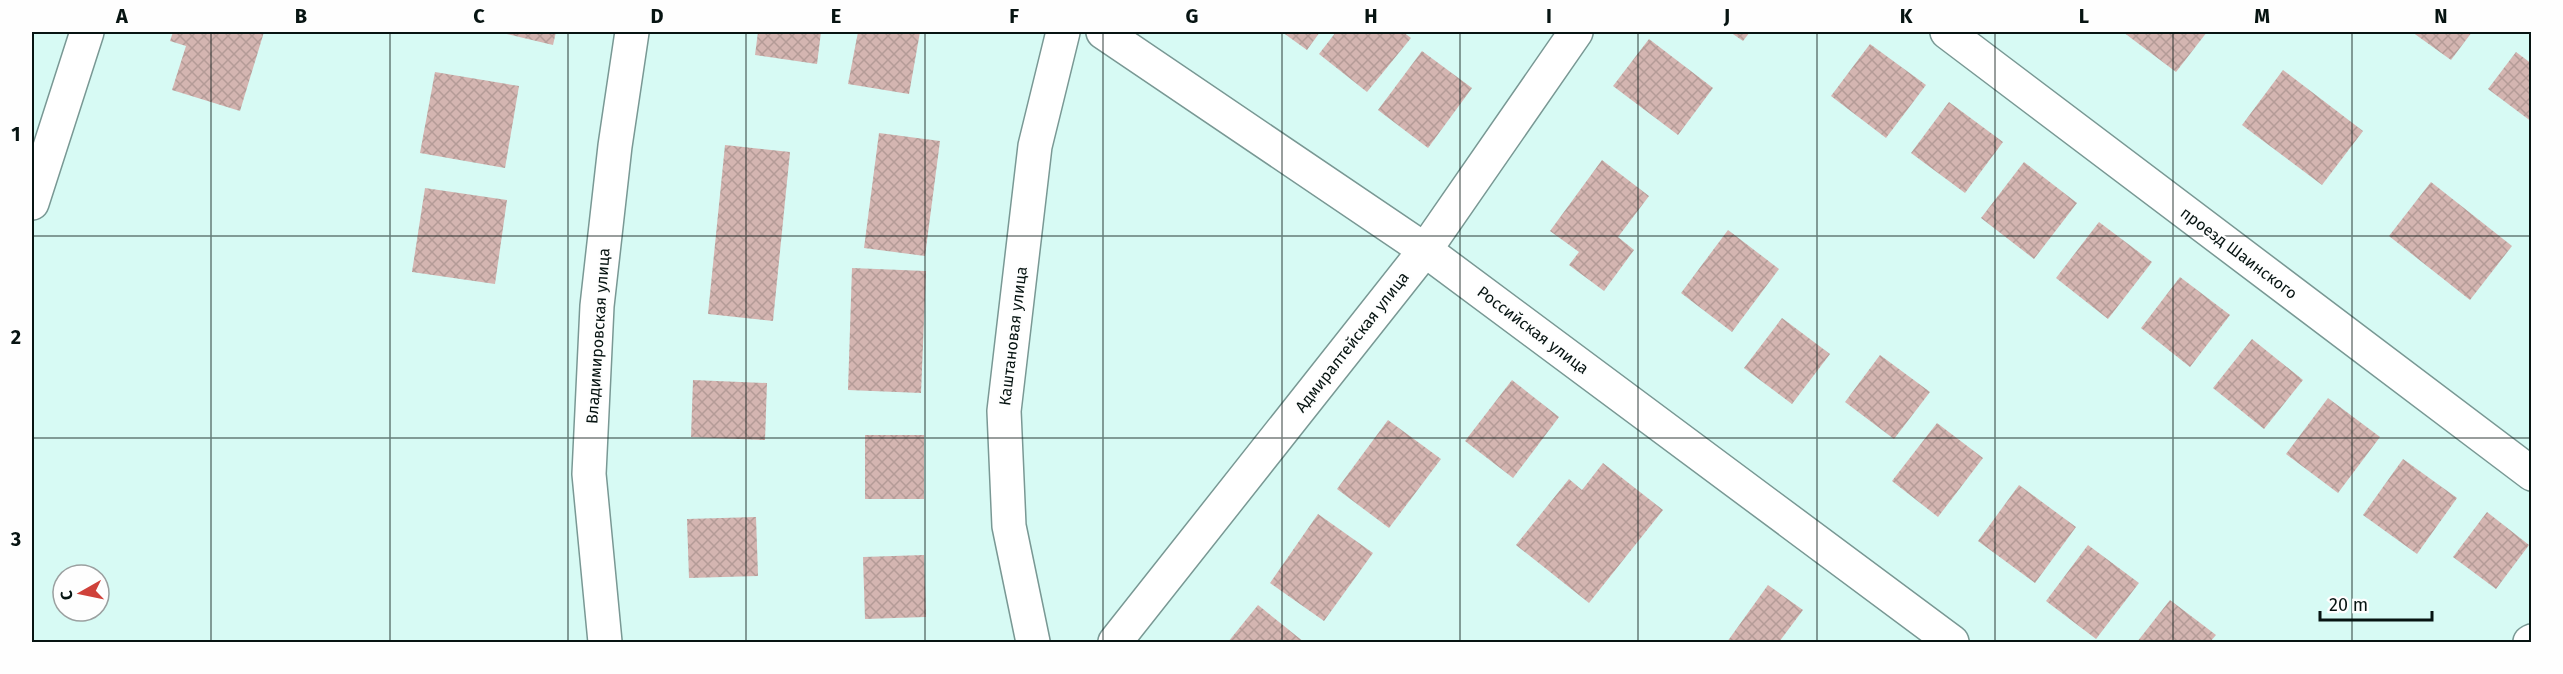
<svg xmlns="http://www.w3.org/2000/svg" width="2563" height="674" viewBox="0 0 2563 674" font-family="'Fira Sans',sans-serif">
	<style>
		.building { fill: url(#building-cross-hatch) }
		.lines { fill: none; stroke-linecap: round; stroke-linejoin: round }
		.minor-casing { stroke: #799894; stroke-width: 36 }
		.minor { stroke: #fff; stroke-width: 33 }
		.grid { fill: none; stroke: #071412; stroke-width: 1.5; stroke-opacity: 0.55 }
		.labels { text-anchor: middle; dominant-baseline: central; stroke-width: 5; stroke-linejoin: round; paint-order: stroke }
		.street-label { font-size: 16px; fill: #071412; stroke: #fefefe }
		.neatline { fill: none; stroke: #071412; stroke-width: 2 }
		.grid-label { font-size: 20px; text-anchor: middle; font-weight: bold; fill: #071412 }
	</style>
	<defs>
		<pattern id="building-cross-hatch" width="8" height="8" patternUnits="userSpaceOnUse" patternTransform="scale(1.5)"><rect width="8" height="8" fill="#d4b5b1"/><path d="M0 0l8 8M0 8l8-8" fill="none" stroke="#b49b97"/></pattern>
	</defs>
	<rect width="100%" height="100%" fill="#d7faf4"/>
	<!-- building -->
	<g class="building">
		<polygon points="173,32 264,32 240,111 172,90 186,46 170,41"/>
		<polygon points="498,32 556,32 553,45"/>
		<polygon points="758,32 821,32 817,64 755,55"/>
		<polygon points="858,32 920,32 909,94 848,84"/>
		<polygon points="1282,32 1320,32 1307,50"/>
		<polygon points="1336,32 1403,32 1411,38 1367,92 1319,54"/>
		<polygon points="1730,32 1750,32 1743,41"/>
		<polygon points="2123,32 2207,32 2176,72"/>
		<polygon points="2412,32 2472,32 2451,60"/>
		<polygon points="1649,39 1713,88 1678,135 1613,86"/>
		<polygon points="1870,44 1926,85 1886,138 1831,96"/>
		<polygon points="1422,51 1472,88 1428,148 1378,110"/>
		<polygon points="2516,52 2532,64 2532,122 2488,89"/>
		<polygon points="2283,70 2363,131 2322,185 2242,125"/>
		<polygon points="435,72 519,86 505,168 420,153"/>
		<polygon points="1949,102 2003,142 1965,193 1911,153"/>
		<polygon points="879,133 940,141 925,256 864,248"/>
		<polygon points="725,145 790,152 773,321 708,314"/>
		<polygon points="1602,160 1649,196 1618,237 1634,250 1604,291 1569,265 1579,252 1550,231"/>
		<polygon points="2024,162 2077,203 2034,259 1981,218"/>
		<polygon points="2431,182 2512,246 2470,300 2389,236"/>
		<polygon points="425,188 507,200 495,284 412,272"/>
		<polygon points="2099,222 2152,262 2108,319 2056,278"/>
		<polygon points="1728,230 1779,269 1732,332 1681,293"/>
		<polygon points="852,268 926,271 921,393 848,390"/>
		<polygon points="2180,277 2230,315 2190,367 2141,328"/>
		<polygon points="1782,318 1830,354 1792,404 1744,368"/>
		<polygon points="2252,339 2303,380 2264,429 2213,388"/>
		<polygon points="1880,355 1930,392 1894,439 1845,402"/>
		<polygon points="693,380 767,383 765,440 691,437"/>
		<polygon points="1512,380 1559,417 1513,478 1465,441"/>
		<polygon points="2328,398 2380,437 2338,493 2286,454"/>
		<polygon points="1388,420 1441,459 1389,528 1337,489"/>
		<polygon points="1937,423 1983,458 1938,517 1892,481"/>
		<rect x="865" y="435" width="59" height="64"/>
		<polygon points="2403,459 2457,498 2417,554 2363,515"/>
		<polygon points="1603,463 1663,510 1589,603 1516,545 1569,479 1582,490"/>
		<polygon points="2019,485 2076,527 2035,583 1978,541"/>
		<polygon points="2487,512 2529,545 2496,589 2453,557"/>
		<polygon points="1318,514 1373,553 1324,621 1270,583"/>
		<polygon points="756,517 758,576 689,578 687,519"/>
		<polygon points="2088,545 2139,583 2096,639 2046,601"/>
		<polygon points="924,555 926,617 865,619 863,557"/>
		<polygon points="1768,585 1803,610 1779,642 1727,642"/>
		<polygon points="2170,600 2216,635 2210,642 2137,642"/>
		<polygon points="1258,605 1304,642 1228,642"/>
	</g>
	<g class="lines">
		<!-- minor casing -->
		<g class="minor-casing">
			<g id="minor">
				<polyline points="1103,32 1425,250 1952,642"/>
				<polyline points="1947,32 2532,474"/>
				<polyline points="32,203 87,32"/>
				<polyline points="605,642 589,474 597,306 615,146 632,32"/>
				<polyline points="1033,642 1009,526 1004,411 1035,146 1063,32"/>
				<polyline points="1115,642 1425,250 1576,32"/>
				<polyline points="2530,642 2532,641"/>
			</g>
		</g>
		<!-- minor -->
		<use href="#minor" class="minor"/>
	</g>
	<!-- grid -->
	<path class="grid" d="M 211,32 L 211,642M 390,32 L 390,642M 568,32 L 568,642M 746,32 L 746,642M 925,32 L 925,642M 1103,32 L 1103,642M 1282,32 L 1282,642M 1460,32 L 1460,642M 1638,32 L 1638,642M 1817,32 L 1817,642M 1995,32 L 1995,642M 2173,32 L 2173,642M 2352,32 L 2352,642M 32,236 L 2532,236M 32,438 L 2532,438"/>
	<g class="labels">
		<!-- street labels -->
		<g class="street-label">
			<text transform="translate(2239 253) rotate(37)">проезд Шаинского</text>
			<text transform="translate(1533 330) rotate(37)">Российская улица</text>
			<text transform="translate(598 336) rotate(-86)">Владимировская улица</text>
			<text transform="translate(1013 336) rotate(-83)">Каштановая улица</text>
			<text transform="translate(1352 342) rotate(-52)">Адмиралтейская улица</text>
		</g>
	</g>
	<!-- border -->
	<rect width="2563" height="674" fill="none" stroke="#fefefe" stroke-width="66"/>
	<!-- north arrow -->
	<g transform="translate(81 593) rotate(261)"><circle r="28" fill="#fefefe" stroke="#9ba0a0" stroke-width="1.5"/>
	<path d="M0-4.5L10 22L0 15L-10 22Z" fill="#cf413a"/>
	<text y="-9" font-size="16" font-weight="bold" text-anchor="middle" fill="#071412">С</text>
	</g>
	<!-- scale -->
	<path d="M2320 611v9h112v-9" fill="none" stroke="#071412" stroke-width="3"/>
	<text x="2329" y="611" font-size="18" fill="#071412" stroke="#fefefe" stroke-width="4.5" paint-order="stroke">20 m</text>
	<rect x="33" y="33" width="2497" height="608" class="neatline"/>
	<g class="grid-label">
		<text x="122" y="23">A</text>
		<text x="301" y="23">B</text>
		<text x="479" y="23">C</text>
		<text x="657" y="23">D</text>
		<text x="836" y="23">E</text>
		<text x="1014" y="23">F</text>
		<text x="1192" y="23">G</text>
		<text x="1371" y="23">H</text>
		<text x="1549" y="23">I</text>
		<text x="1727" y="23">J</text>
		<text x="1906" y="23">K</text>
		<text x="2084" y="23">L</text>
		<text x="2262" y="23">M</text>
		<text x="2441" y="23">N</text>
		<text x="16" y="141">1</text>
		<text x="16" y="344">2</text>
		<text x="16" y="546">3</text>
	</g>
</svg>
